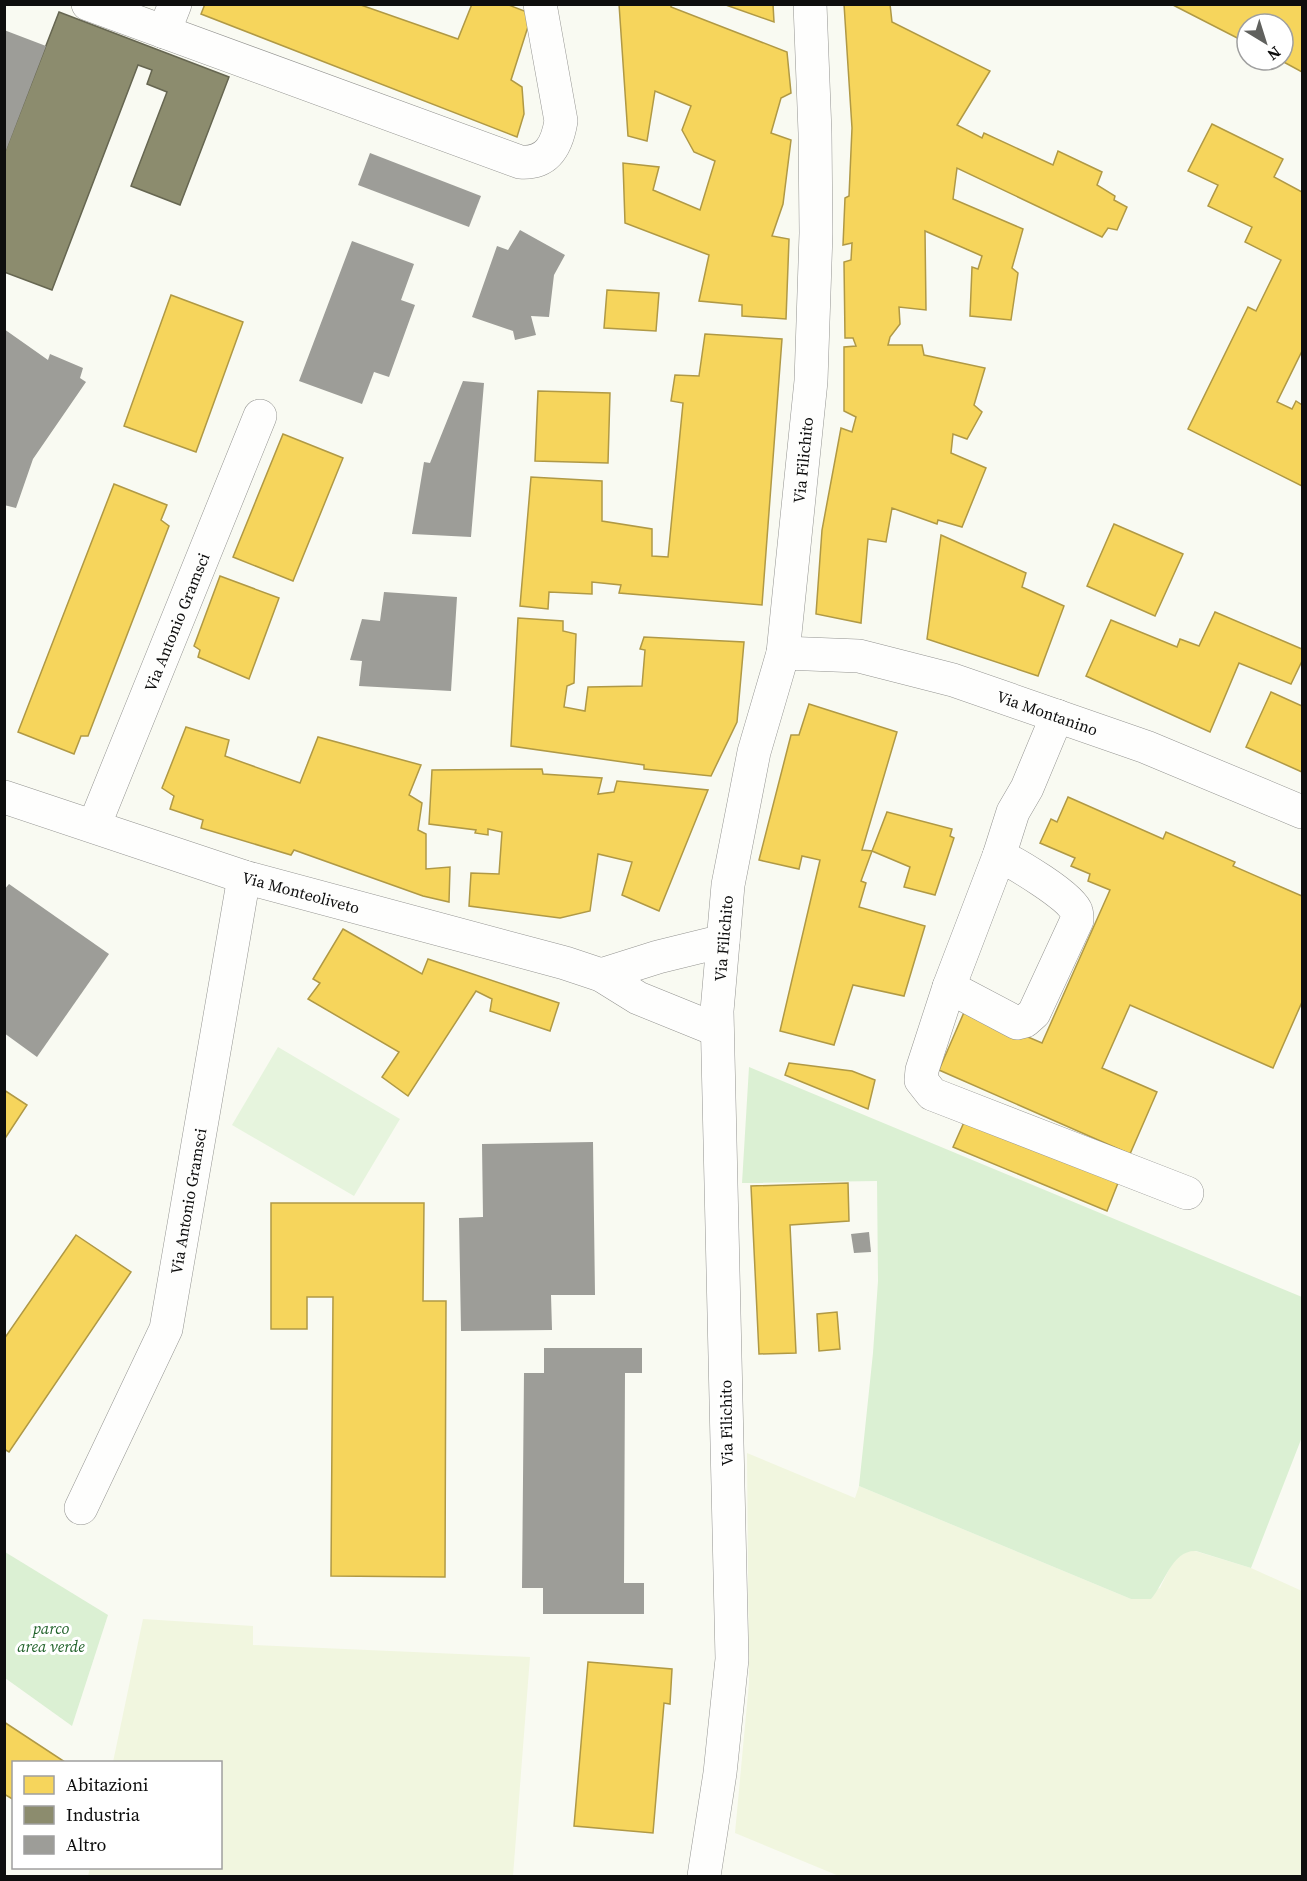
<svg xmlns="http://www.w3.org/2000/svg" width="1307" height="1881" viewBox="0 0 1307 1881" font-family="'Source Serif 4',serif">
	<style>
		.farmland { fill: #f1f6df }
		.green { fill: #dbf0d3 }
		.pitch { fill: #e6f4dd }
		.homes { fill: #f6d55c; stroke: #b09945; stroke-width: 1.5 }
		.industry { fill: #8c8c6e; stroke: #666651; stroke-width: 1.5 }
		.building { fill: #9d9d98 }
		.lines { fill: none; stroke-linecap: round; stroke-linejoin: round }
		.minor-casing { stroke: #949491; stroke-width: 34 }
		.minor { stroke: #fefefd; stroke-width: 33 }
		.labels { text-anchor: middle; dominant-baseline: central; stroke-width: 6; stroke-linejoin: round; paint-order: stroke }
		.street-label { font-size: 16px; fill: #0e0e0e; stroke: #fff }
		.park-label { font-size: 16px; font-style: italic; fill: #21622a; stroke: #fff }
	</style>
	<rect width="100%" height="100%" fill="#f9faf2"/>
	<!-- farmland -->
	<g class="farmland">
		<polygon points="747,1453 855,1498 859,1486 1131,1599 1160,1588 1173,1561 1187,1551 1195,1551 1251,1568 1302,1591 1302,1876 839,1876 735,1833 749,1683"/>
		<polygon points="143,1619 253,1626 253,1645 530,1657 513,1876 88,1876 90,1868 220,1868 220,1762 113,1762"/>
	</g>
	<!-- green -->
	<g class="green">
		<path d="M 749,1067 L 1302,1297 L 1302,1437 L 1251,1568 L 1196,1551 C 1172,1550 1165,1583 1151,1599 L 1131,1599 L 859,1486 L 873,1353 L 878,1281 L 877,1181 L 742,1183 Z"/>
		<polygon points="5,1552 108,1615 72,1726 5,1678"/>
	</g>
	<!-- pitch -->
	<polygon class="pitch" points="278,1047 400,1119 354,1196 232,1125"/>
	<!-- homes -->
	<g class="homes">
		<polygon points="205,4 358,4 458,39 472,4 506,4 532,14 511,80 522,87 524,114 517,137 201,14"/>
		<polygon points="619,4 671,4 671,7 787,52 791,93 781,98 771,133 791,140 783,204 772,236 789,239 786,319 742,316 742,305 699,301 709,255 625,223 623,163 659,167 653,190 700,210 715,161 694,152 682,130 691,106 655,91 647,141 628,136"/>
		<polygon points="723,4 773,4 774,22"/>
		<polygon points="844,4 890,4 892,22 990,71 957,125 982,138 984,133 1053,165 1058,151 1102,172 1097,185 1115,196 1114,200 1127,207 1117,230 1108,228 1102,237 957,168 953,199 1023,229 1012,268 1018,273 1011,320 970,316 972,267 978,269 982,256 925,231 926,310 899,307 900,324 890,337 888,345 922,345 924,355 985,368 974,405 982,412 967,439 953,434 951,453 986,468 962,527 938,520 937,524 892,508 886,542 868,539 861,623 816,614 822,530 841,428 852,432 856,417 844,411 844,347 856,346 853,338 845,338 844,262 851,260 852,243 843,245 845,198 849,196 852,128"/>
		<polygon points="1171,4 1302,4 1302,72 1280,60 1283,60 1283,24 1247,24 1247,43"/>
		<polygon points="1212,124 1283,159 1274,177 1302,192 1302,351 1277,402 1292,409 1296,401 1302,405 1302,486 1188,429 1248,307 1256,311 1281,260 1245,242 1252,227 1208,206 1218,185 1188,171"/>
		<polygon points="607,290 659,293 656,331 604,328"/>
		<polygon points="171,295 243,322 196,452 124,426"/>
		<polygon points="705,334 782,339 762,605 619,593 621,585 592,582 592,594 549,592 548,609 520,606 531,477 602,481 602,521 652,529 652,556 668,557 683,403 671,401 675,375 699,376"/>
		<polygon points="538,391 610,393 608,463 535,461"/>
		<polygon points="283,434 343,458 293,581 233,557"/>
		<polygon points="114,484 167,505 161,520 169,526 88,736 81,736 74,754 18,732"/>
		<polygon points="1114,524 1183,554 1155,616 1087,586"/>
		<polygon points="941,535 1026,573 1022,587 1064,606 1038,676 927,639"/>
		<polygon points="220,576 279,598 249,679 198,657 200,650 194,646"/>
		<polygon points="1215,612 1302,649 1302,661 1291,684 1239,663 1210,732 1086,676 1111,620 1177,647 1180,639 1199,646"/>
		<polygon points="518,618 563,621 563,631 576,634 574,683 567,686 564,707 585,711 588,687 642,686 645,650 640,649 644,637 744,642 737,722 711,776 644,769 644,765 511,746"/>
		<polygon points="1271,692 1302,706 1302,772 1246,747"/>
		<polygon points="809,704 897,732 862,850 872,851 861,881 866,883 859,907 925,926 904,996 853,985 834,1045 780,1031 820,860 802,856 799,869 759,860 791,735 799,735"/>
		<polygon points="186,727 229,740 225,756 300,783 318,737 421,765 409,795 422,803 418,830 426,834 426,869 450,867 449,902 423,896 294,850 291,855 201,828 203,820 170,809 174,796 162,788"/>
		<polygon points="542,769 543,774 602,778 598,794 614,792 617,781 708,790 659,911 622,895 632,862 598,854 590,911 560,918 469,906 471,873 499,874 502,832 488,829 488,835 475,833 476,830 429,824 432,770"/>
		<polygon points="1068,797 1163,839 1166,832 1235,862 1233,866 1302,896 1302,1002 1273,1068 1130,1005 1102,1068 1157,1092 1130,1154 939,1070 965,1010 1042,1043 1110,890 1088,881 1090,874 1071,866 1075,858 1040,843 1051,819 1057,822"/>
		<polygon points="887,812 952,829 950,836 954,838 935,895 904,887 910,867 872,851"/>
		<polygon points="343,929 422,974 428,959 559,1003 550,1031 490,1011 492,999 476,991 408,1096 382,1077 399,1052 308,999 320,983 313,979"/>
		<polygon points="789,1063 852,1071 875,1080 868,1109 785,1075"/>
		<polygon points="4,1090 27,1105 4,1140"/>
		<polygon points="965,1120 1118,1183 1107,1211 953,1147"/>
		<polygon points="848,1183 849,1221 790,1225 796,1353 759,1354 751,1186"/>
		<polygon points="271,1203 424,1203 423,1301 446,1301 445,1577 331,1576 333,1297 307,1297 307,1329 271,1329"/>
		<polygon points="76,1235 131,1272 9,1452 4,1449 4,1339"/>
		<polygon points="837,1312 840,1349 819,1351 817,1314"/>
		<polygon points="588,1662 672,1669 670,1704 664,1703 653,1833 574,1826"/>
		<polygon points="4,1722 65,1762 14,1762 14,1800 4,1794"/>
	</g>
	<!-- industry -->
	<polygon class="industry" points="59,12 229,77 180,205 131,186 167,92 147,84 152,70 138,65 52,290 4,272 4,154"/>
	<!-- building -->
	<g class="building">
		<polygon points="4,30 46,46 5,153 4,153"/>
		<polygon points="370,153 481,196 469,227 358,185"/>
		<polygon points="520,230 565,255 554,275 549,317 531,316 536,335 515,340 513,331 472,317 497,246 508,250"/>
		<polygon points="352,241 414,264 401,300 415,305 389,377 374,372 362,404 299,381"/>
		<polygon points="4,329 48,360 50,354 83,368 80,378 86,382 33,459 16,508 4,505"/>
		<polygon points="463,381 484,383 471,537 412,534 424,462 430,463"/>
		<polygon points="384,592 457,597 451,691 359,686 362,661 350,660 362,619 380,621"/>
		<polygon points="9,884 109,954 37,1057 4,1033 4,890"/>
		<polygon points="593,1142 595,1295 551,1295 552,1330 461,1331 459,1218 483,1217 482,1144"/>
		<polygon points="869,1232 871,1252 854,1253 851,1234"/>
		<polygon points="544,1348 642,1348 642,1373 625,1373 624,1583 644,1583 644,1614 543,1614 543,1588 522,1588 524,1373 544,1373"/>
	</g>
	<g class="lines">
		<!-- minor casing -->
		<g class="minor-casing">
			<g id="minor">
				<path d="M 88,4 L 520,162 C 548,164 557,145 561,121 L 540,4"/>
				<polyline points="164,32 175,4"/>
				<path id="s1" d="M 783,653 L 859,656 L 953,680 L 1146,747 L 1302,812"/>
				<polyline points="1057,716 1027,788 1013,812 999,856 949,987 922,1070 921,1080 932,1094 1187,1193"/>
				<path id="s2" d="M 4,797 L 244,877 L 565,963 L 601,975 L 638,998 L 717,1030"/>
				<path id="s3" d="M 94,826 L 260,416"/>
				<polyline points="601,975 658,957 723,941"/>
				<path d="M 949,987 L 1017,1023 L 1025,1021 L 1034,1013 L 1077,920 C 1077,917 1077,914 1076,911 C 1072,897 1014,862 999,856"/>
				<path id="s4" d="M 81,1508 L 166,1329 L 244,877"/>
				<path id="s5" d="M 704,1876 L 720,1773 L 732,1659 L 717,1011 L 728,885 L 754,752 L 783,653 L 811,381 L 816,233 L 815,133 L 810,4"/>
			</g>
		</g>
		<!-- minor -->
		<use href="#minor" class="minor"/>
	</g>
	<g class="labels">
		<!-- street labels -->
		<g class="street-label">
			<text stroke="none"><textPath href="#s5" startOffset="1426">Via Filichito</textPath></text>
			<text stroke="none"><textPath href="#s3" startOffset="220">Via Antonio Gramsci</textPath></text>
			<text stroke="none"><textPath href="#s1" startOffset="273">Via Montanino</textPath></text>
			<text stroke="none"><textPath href="#s2" startOffset="312">Via Monteoliveto</textPath></text>
			<text stroke="none"><textPath href="#s5" startOffset="940">Via Filichito</textPath></text>
			<text stroke="none"><textPath href="#s4" startOffset="328">Via Antonio Gramsci</textPath></text>
			<text transform="translate(726 1423) rotate(-91)">Via Filichito</text>
		</g>
		<!-- park labels -->
		<g class="park-label">
			<text x="51" y="1628">parco<tspan x="51" dy="18">area verde</tspan></text>
		</g>
	</g>
	<!-- border -->
	<rect width="1307" height="1881" fill="none" stroke="#0e0e0e" stroke-width="12"/>
	<!-- legend -->
	<rect x="12" y="1761" width="210" height="108" fill="#ffffff" stroke="#9f9f9f" stroke-width="1.5"/>
	<rect x="24" y="1776" width="30" height="18" fill="#f6d55c" stroke="#9f9f9f" stroke-width="1.5"/>
	<text x="66" y="1791" font-size="18" fill="#0e0e0e">Abitazioni</text>
	<rect x="24" y="1806" width="30" height="18" fill="#8c8c6e" stroke="#9f9f9f" stroke-width="1.5"/>
	<text x="66" y="1821" font-size="18" fill="#0e0e0e">Industria</text>
	<rect x="24" y="1836" width="30" height="18" fill="#9d9d98" stroke="#9f9f9f" stroke-width="1.5"/>
	<text x="66" y="1851" font-size="18" fill="#0e0e0e">Altro</text>
	<!-- north arrow -->
	<g transform="translate(1265 42) rotate(142)"><circle r="28" fill="#ffffff" stroke="#9f9f9f" stroke-width="1.5"/>
	<path d="M0-4.5L10 22L0 15L-10 22Z" fill="#60615e"/>
	<text y="-9" font-size="16" font-weight="bold" text-anchor="middle" fill="#0e0e0e">N</text>
	</g>
</svg>
